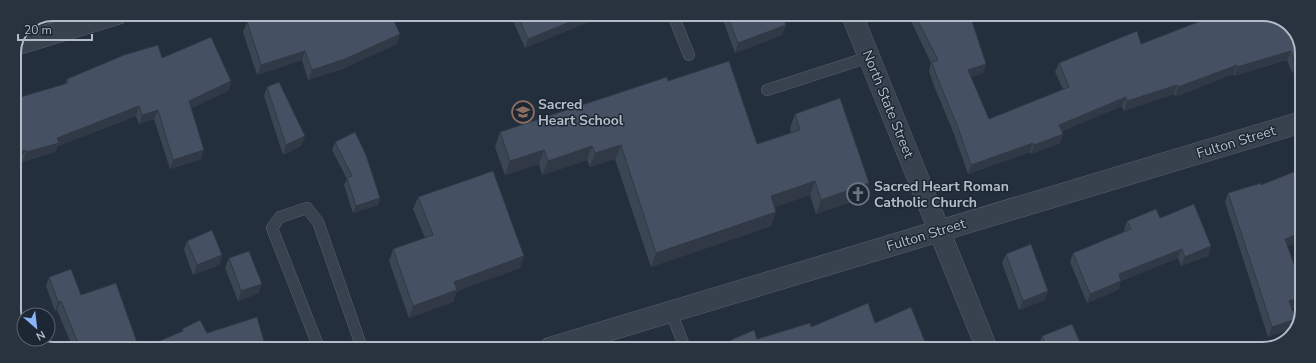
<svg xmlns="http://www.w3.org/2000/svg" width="1316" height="363" viewBox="0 0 1316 363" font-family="'Nunito Sans',sans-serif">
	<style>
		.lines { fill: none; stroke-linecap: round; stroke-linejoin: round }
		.lane-casing { stroke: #565f6c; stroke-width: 12 }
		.street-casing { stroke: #565f6c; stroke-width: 22 }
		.lane { stroke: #38414e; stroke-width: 11 }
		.street { stroke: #38414e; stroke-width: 21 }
		.wall { fill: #3b4654 }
		.shaded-wall { fill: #303945 }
		.building { fill: #455162; stroke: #303945 }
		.labels { text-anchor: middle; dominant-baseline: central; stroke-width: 3; stroke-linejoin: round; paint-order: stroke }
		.poi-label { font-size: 14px; font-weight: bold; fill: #b4bcc9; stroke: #1d2633; text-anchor: start }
		.street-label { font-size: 14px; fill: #b4bcc9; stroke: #1d2633 }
		.rim { fill: none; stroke: #b4bcc9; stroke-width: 2 }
	</style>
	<rect width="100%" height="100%" fill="#242f3e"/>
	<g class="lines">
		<!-- lane casing -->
		<g class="lane-casing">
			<g id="lane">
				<polyline points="673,15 689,55"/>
				<polyline points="767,90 869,57"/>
				<polyline points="671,312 685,348"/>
				<polyline points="597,334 603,348"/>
				<polyline points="319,348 272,228 280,217 307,208 318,222 362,348"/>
			</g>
		</g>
		<!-- street casing -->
		<g class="street-casing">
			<g id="street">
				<polyline points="852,15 987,349"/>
				<polyline points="18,44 117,14"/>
				<polyline points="550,348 1302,122"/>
			</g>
		</g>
		<!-- lane -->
		<use href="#lane" class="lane"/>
		<!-- street -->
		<use href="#street" class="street"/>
	</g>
	<!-- wall -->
	<g class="wall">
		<polygon points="461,14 485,14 463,22"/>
		<polygon points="510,14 595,15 593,20 525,48"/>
		<polygon points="727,15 782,15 786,25 782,35 735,53 724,23"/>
		<polygon points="910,15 971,15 971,17 986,64 983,73 971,77 989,119 1063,89 1055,72 1059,63 1141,44 1302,50 1302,69 1292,73 1287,60 1234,76 1233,74 1175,97 1174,94 1124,111 1122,106 1062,131 1063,134 1060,143 1031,154 1030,152 968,174 954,134 934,86 929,71 931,63 909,17"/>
		<polygon points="247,22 400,34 397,44 342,69 308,80 302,60 257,75 243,32"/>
		<polygon points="162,58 231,81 228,91 191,108 201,159 170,169 154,119 139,124 136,116 58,146 55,152 22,162 21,159 14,162 14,99 65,84 67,79"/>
		<polygon points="668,81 757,144 791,133 790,128 795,114 863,198 816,214 810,195 775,207 776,212 771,226 651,267 615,159 590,167 587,160 542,175 539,164 505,175 495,147 500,132"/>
		<polygon points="267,87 305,136 301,146 283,155 264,96"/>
		<polygon points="335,142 380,198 378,205 353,213 344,185 347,179 332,150"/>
		<polygon points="1301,169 1301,241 1287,246 1301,284 1301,305 1292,308 1292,328 1268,337 1225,202 1228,193 1261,185"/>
		<polygon points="418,197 520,268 457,291 453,302 409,318 389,261 393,249 425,238 413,209"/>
		<polygon points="1160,218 1211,246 1208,256 1181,266 1178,258 1121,281 1118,290 1087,303 1070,262 1073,253 1124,232 1124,230 1127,221"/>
		<polygon points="187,241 222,255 219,265 193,275 184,250"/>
		<polygon points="1006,254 1048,291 1045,300 1019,310 1002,263"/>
		<polygon points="229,258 259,293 238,301 225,268"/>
		<polygon points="49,277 81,295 139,348 73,348 57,310 55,311 46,286"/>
		<polygon points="875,323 928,349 728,348 731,340 757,339 811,327"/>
		<polygon points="1042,336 1083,349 1040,349 1039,346"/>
	</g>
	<!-- shaded-wall -->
	<g class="shaded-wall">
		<polygon points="466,14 485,14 463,22"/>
		<polygon points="587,15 595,15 593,20 525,48 528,39"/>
		<polygon points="786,25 782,35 735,53 738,43"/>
		<polygon points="400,34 397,44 342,69 308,80 312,70"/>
		<polygon points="305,51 302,60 257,75 261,65"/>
		<polygon points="1291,51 1287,60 1234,76 1237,67"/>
		<polygon points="1302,61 1302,69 1292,73 1295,64"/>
		<polygon points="986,64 983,73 965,79 968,70"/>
		<polygon points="1237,65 1233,74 1175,97 1178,87"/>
		<polygon points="231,81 228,91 186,110 189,101"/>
		<polygon points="1177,85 1174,94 1124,111 1127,101"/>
		<polygon points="1126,97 1122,106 1056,134 1059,125"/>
		<polygon points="139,106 136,116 58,146 55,152 22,162 26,152 57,138"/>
		<polygon points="158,110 154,119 139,124 142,115"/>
		<polygon points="1063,134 1060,143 1031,154 1034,145"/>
		<polygon points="305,136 301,146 283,155 286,145"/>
		<polygon points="1033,143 1030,152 968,174 971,165"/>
		<polygon points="621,145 615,159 590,167 595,153"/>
		<polygon points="592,146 587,160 542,175 548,161"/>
		<polygon points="25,150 21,159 14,162 14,153"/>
		<polygon points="204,150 201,159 170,169 173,160"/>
		<polygon points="544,150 539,164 505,175 510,161"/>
		<polygon points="815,181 810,195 766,210 771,196"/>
		<polygon points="869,183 863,198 816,214 821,200"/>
		<polygon points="380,198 378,205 353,213 356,206"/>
		<polygon points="776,212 771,226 651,267 656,253"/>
		<polygon points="1301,233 1301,241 1281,249 1285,239"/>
		<polygon points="1211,246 1208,256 1181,266 1185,257"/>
		<polygon points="1182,249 1178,258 1121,281 1118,290 1087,303 1090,294 1119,274"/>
		<polygon points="222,255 219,265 193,275 197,265"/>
		<polygon points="524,256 520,268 457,291 453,302 409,318 413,306 454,282"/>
		<polygon points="262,284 259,293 238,301 241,291"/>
		<polygon points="1048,291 1045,300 1019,310 1023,301"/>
		<polygon points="1301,297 1301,305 1286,310 1289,301"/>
		<polygon points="61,301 57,310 55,311 58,302"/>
		<polygon points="1296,319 1292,328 1268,337 1272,327"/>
	</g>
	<!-- building -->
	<g class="building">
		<polygon points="272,14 391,14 400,34 345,59 312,70 305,51 261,65 247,22"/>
		<polygon points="517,14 587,15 528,39"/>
		<polygon points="727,15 782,15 786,25 738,43"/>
		<polygon points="915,15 970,15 986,64 968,70 989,119 1069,87 1059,63 1137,31 1141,44 1216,15 1273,15 1292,27 1302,50 1302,61 1295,64 1291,51 1237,67 1237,65 1178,87 1177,85 1127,101 1126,97 1059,125 1063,134 1034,145 1033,143 971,165 957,125 937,77 932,62 938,60"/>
		<polygon points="211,37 231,81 189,101 204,150 173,160 158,110 142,115 139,106 57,138 59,143 26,152 25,150 14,153 14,99 68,83 67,79 124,55 158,45 162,58"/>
		<polygon points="729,61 757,144 800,130 795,114 840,98 869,183 821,200 815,181 771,196 776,212 656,253 621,145 595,153 592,146 548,161 544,150 510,161 500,132 667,77 668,81"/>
		<polygon points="279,82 305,136 286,145 267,87"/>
		<polygon points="355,132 366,155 380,198 356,206 347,178 352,176 335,142"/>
		<polygon points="1301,169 1301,233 1285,239 1301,284 1301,297 1289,301 1296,319 1272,327 1228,193 1261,183 1261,185"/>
		<polygon points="493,171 524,256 454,282 457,290 413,306 393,249 433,235 418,197"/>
		<polygon points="1194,204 1211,246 1185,257 1182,249 1119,274 1121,281 1090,294 1073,253 1131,229 1127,221 1156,209 1160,218"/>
		<polygon points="212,230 222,255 197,265 187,241"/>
		<polygon points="1031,244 1048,291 1023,301 1006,254"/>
		<polygon points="249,251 262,284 241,291 229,258"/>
		<polygon points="71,269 81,295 116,283 139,348 80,348 61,301 58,302 49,277"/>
		<polygon points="868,303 875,323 911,307 928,349 735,348 731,340 754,330 757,339 810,323 811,327"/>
		<polygon points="257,317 266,348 143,348 183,331 182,329 200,320 207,333"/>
		<polygon points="1072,324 1083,349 1048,349 1042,336"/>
	</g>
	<!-- icons -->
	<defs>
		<g id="school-ring" transform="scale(1.15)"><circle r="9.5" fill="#1d2633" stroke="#8d6e63" stroke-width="1.5"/><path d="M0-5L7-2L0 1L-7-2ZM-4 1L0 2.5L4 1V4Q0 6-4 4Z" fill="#8d6e63"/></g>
		<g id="church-ring" transform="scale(1.15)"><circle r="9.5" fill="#1d2633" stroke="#6b7280" stroke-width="1.5"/><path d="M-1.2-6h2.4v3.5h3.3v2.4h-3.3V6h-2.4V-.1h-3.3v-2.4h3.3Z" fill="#6b7280"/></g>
	</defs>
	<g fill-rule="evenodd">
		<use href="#school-ring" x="523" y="112"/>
		<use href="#church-ring" x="858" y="194"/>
	</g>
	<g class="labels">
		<!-- poi labels -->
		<g class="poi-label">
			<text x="538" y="104">Sacred<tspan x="538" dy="16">Heart School</tspan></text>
			<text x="874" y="186">Sacred Heart Roman<tspan x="874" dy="16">Catholic Church</tspan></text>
		</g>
		<!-- street labels -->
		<g class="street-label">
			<text transform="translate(888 104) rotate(68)">North State Street</text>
			<text transform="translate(1236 142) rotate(-17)">Fulton Street</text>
			<text transform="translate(926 235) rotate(-17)">Fulton Street</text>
		</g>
	</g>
	<!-- crop -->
	<path d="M0 0H1316V363H0ZM53 21H1263A32 32 0 0 1 1295 53V310A32 32 0 0 1 1263 342H53A32 32 0 0 1 21 310V53A32 32 0 0 1 53 21Z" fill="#29323f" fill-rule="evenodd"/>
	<path class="rim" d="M53 21H1263A32 32 0 0 1 1295 53V310A32 32 0 0 1 1263 342H53A32 32 0 0 1 21 310V53A32 32 0 0 1 53 21Z"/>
	<!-- north arrow -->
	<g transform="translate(36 327) rotate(152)"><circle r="19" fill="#1d2633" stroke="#59626f"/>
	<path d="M0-3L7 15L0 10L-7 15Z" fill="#8ab4f8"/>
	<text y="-6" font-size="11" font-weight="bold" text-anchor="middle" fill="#b4bcc9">N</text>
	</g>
	<!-- scale -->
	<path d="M18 34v6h74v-6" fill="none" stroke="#b4bcc9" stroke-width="2"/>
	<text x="24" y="34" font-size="12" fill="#b4bcc9" stroke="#1d2633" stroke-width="3" paint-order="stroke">20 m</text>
</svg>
